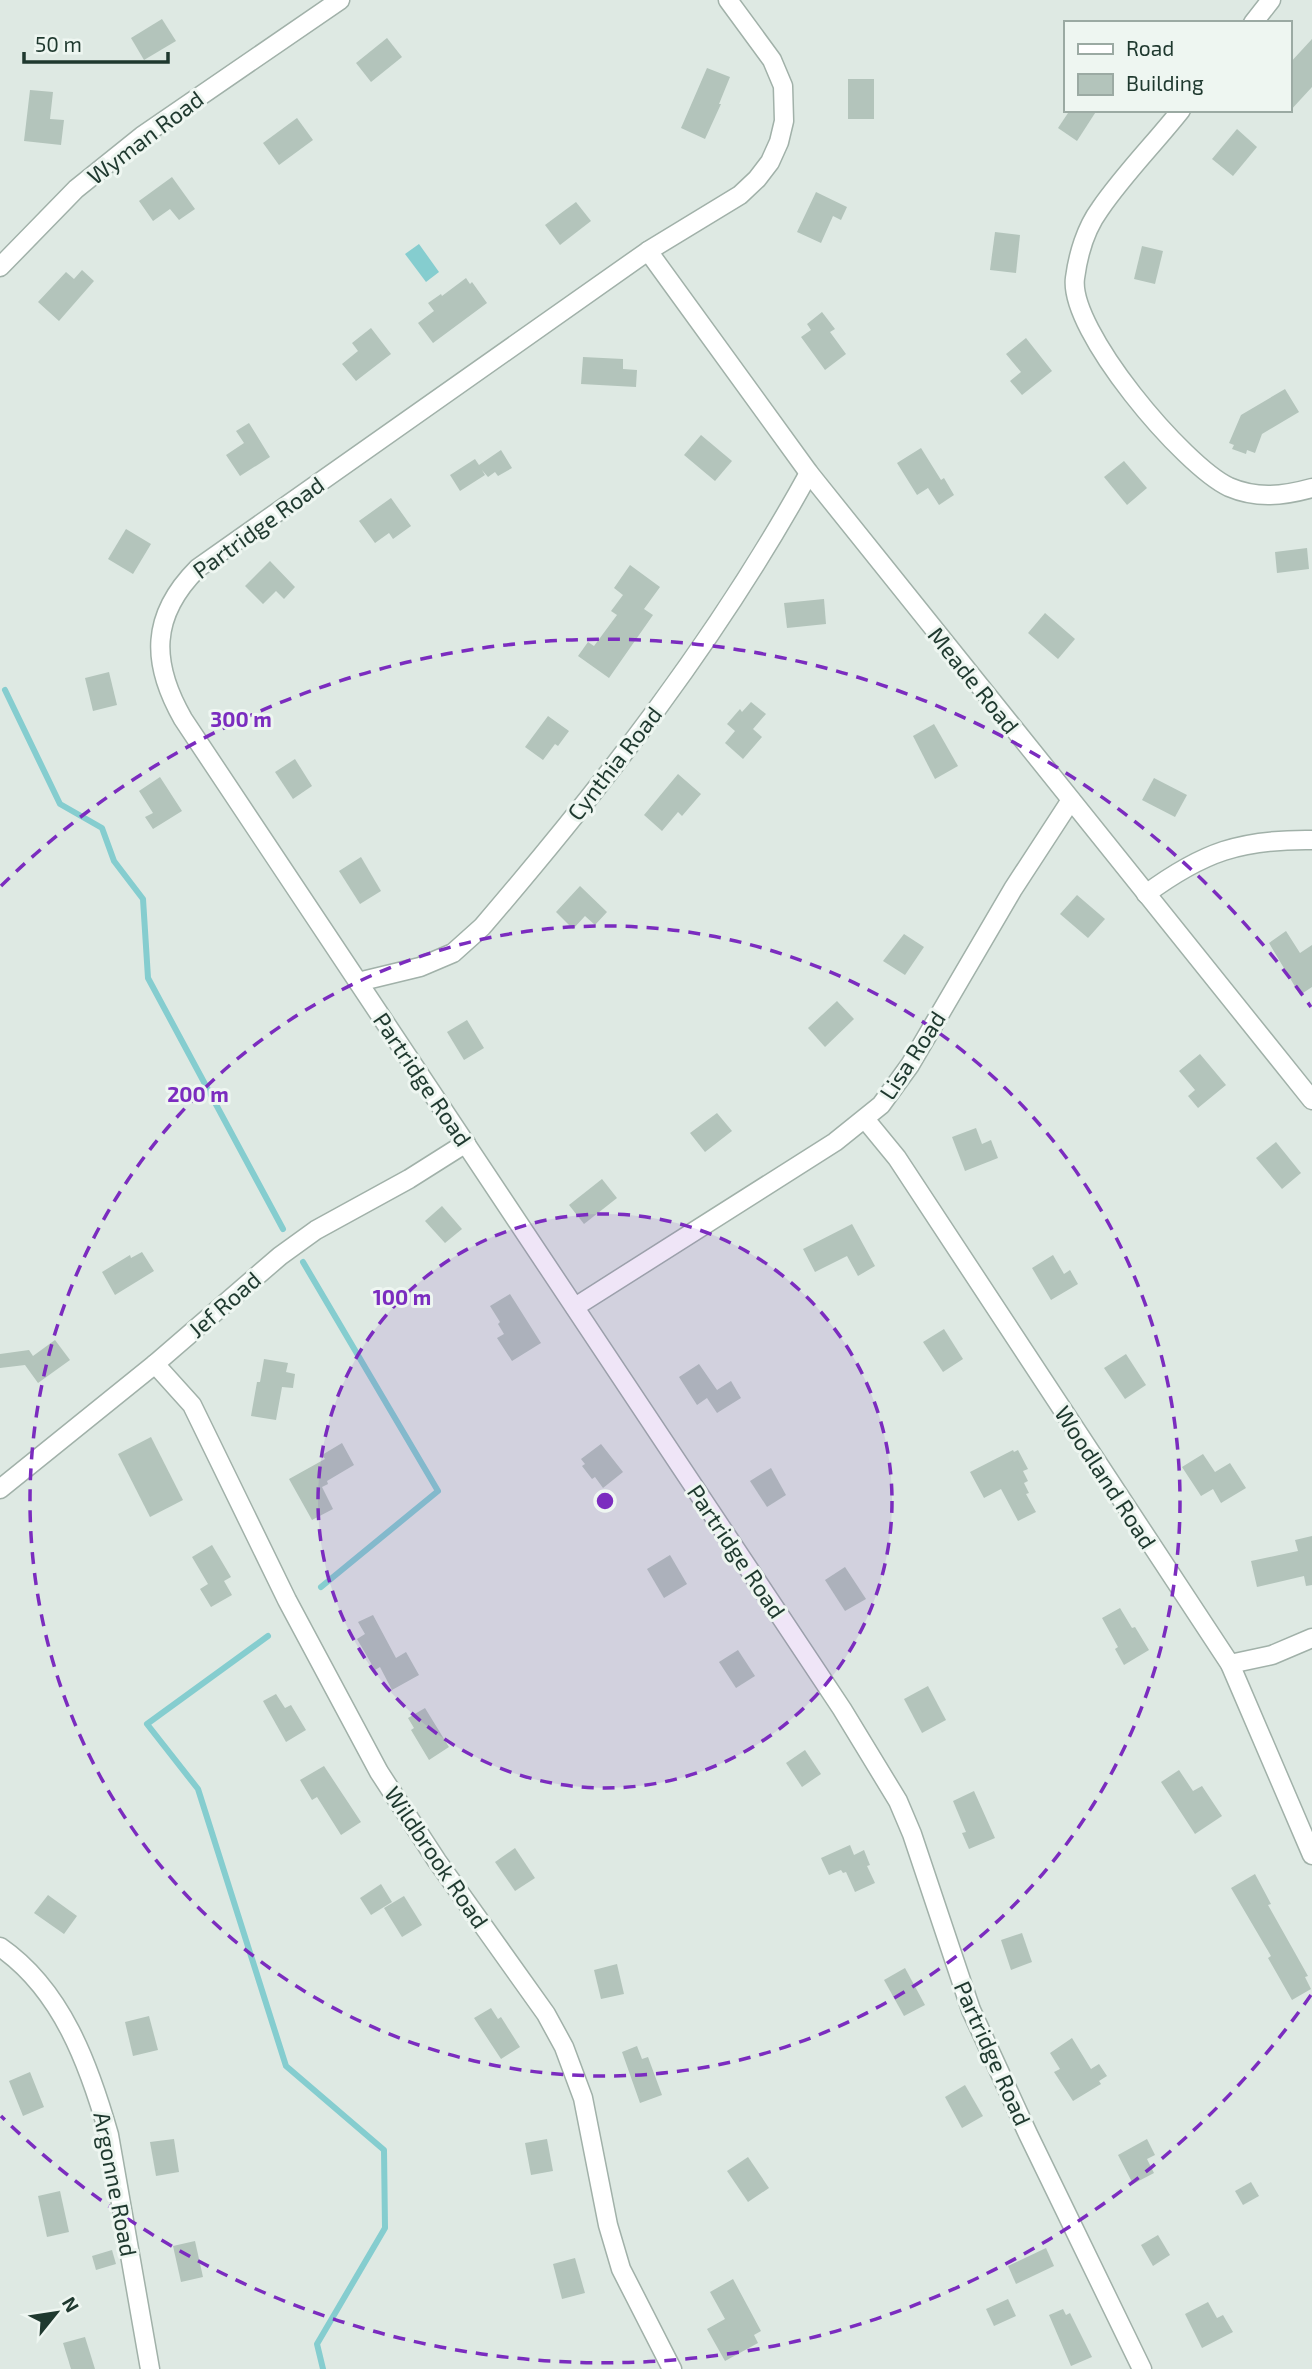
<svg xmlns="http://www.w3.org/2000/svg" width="1312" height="2369" viewBox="0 0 1312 2369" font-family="'Exo 2',sans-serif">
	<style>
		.water { fill: #85cdcf }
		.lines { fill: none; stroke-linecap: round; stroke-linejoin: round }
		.stream { stroke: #85cdcf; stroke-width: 6 }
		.building { fill: #b3c4bb }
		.minor-casing { stroke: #a1b1a9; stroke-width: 21 }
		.minor { stroke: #fff; stroke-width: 18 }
		.ring { fill: none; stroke: #7b2cbf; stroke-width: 3.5; stroke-dasharray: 12 9 }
		.labels { text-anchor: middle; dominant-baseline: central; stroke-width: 6; stroke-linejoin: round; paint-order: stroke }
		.street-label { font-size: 23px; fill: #1f392f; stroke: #eef6f1 }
		.centre { fill: #7b2cbf; stroke: #eef6f1; stroke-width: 3.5 }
		.ring-label { font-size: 21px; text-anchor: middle; font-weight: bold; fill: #7b2cbf; stroke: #eef6f1; stroke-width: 6; stroke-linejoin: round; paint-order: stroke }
	</style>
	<rect width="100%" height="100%" fill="#dee9e3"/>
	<!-- water -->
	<polygon class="water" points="419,244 439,272 426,282 405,254"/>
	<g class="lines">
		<!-- stream -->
		<g class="stream">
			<polyline points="5,690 60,804 102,828 114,861 143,899 148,978 283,1229"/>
			<polyline points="303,1262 438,1491 321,1587"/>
			<polyline points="268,1636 147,1724 198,1789 286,2066 384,2150 385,2228 317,2344 323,2369"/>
		</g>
	</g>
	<!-- building -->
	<g class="building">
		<polygon points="162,19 176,41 144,60 131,38"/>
		<polygon points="387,38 402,57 371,82 356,63"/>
		<polygon points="1312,39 1312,87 1289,112 1289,64"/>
		<polygon points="707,68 730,77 719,104 721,104 705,139 681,128"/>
		<rect x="848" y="79" width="26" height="40"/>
		<polygon points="30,90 53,92 50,119 64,120 61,145 24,141"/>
		<polygon points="1070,110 1097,110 1077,141 1058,128"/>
		<polygon points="297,118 313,140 279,165 263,143"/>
		<polygon points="1237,129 1257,147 1233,176 1212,159"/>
		<polygon points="172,177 195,209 179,220 170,209 153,221 139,201"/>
		<polygon points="816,192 847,207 841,220 833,216 821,243 797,232"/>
		<polygon points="576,202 591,221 560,245 545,225"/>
		<polygon points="995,232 1020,235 1016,273 990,270"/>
		<polygon points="1142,246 1163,251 1155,284 1134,279"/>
		<polygon points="82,270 94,281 59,321 38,302 66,272 74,279"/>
		<polygon points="466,278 470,284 472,282 487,303 433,343 418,323 434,311 428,303 441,294 442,296"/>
		<polygon points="822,312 835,329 830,332 846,354 825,370 801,337 811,330 807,324"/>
		<polygon points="371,328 391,354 356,381 342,364 358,351 352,343"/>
		<polygon points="1026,338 1052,371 1022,395 1010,381 1021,372 1006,354"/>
		<polygon points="583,357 623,359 623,369 637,370 636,387 581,384"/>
		<polygon points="1285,389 1299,412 1262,434 1255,453 1247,450 1246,454 1232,449 1234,445 1229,443 1241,415"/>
		<polygon points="249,423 270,457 240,476 226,455 244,443 236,431"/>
		<polygon points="701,435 732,461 715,481 684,455"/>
		<polygon points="921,448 941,480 944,478 954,495 939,505 928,488 917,495 897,463"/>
		<polygon points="501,450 512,468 498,476 495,472 488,477 482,470 485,475 460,491 450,475 475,459 479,465"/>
		<polygon points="1124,461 1147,488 1127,505 1104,477"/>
		<polygon points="391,498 411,526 393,539 389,533 375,543 359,521"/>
		<polygon points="126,529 151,544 133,574 108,559"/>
		<polygon points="1307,548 1309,569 1277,573 1275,552"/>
		<polygon points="270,561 295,587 284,599 276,591 263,604 245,586"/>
		<polygon points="630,565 660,587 644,609 653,615 609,678 578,656 588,642 594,646 617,615 611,611 623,595 614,588"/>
		<polygon points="824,599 826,624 787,628 784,603"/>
		<polygon points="1045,613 1075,639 1058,659 1028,633"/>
		<polygon points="109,672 117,705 93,711 85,678"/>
		<polygon points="751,702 766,714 753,729 762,737 743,759 725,743 735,731 727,724 740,709 742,712"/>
		<polygon points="548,716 569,731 558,746 555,744 543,760 525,747"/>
		<polygon points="934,724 958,766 935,779 913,736"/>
		<polygon points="295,759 312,786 293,799 275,772"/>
		<polygon points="678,774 701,794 682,816 678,812 662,831 644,815"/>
		<polygon points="160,777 182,811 153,829 145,817 153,813 139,791"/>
		<polygon points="1154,778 1187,795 1175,817 1142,800"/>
		<polygon points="361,857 381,891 360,904 339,871"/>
		<polygon points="580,886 607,912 595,925 585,916 573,929 556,912"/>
		<polygon points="1077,895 1105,919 1088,938 1060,914"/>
		<polygon points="1286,931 1300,953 1312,945 1312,987 1300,995 1269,943"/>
		<polygon points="904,934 924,947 905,975 883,961"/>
		<polygon points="837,1001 854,1019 825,1047 808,1028"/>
		<polygon points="467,1020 484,1048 464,1060 447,1032"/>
		<polygon points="1200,1054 1226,1085 1198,1108 1188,1096 1195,1090 1179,1071"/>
		<polygon points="717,1113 732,1131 705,1152 690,1133"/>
		<polygon points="976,1128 982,1144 991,1140 998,1158 965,1171 952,1137"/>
		<polygon points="1276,1142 1301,1173 1282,1189 1256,1158"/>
		<polygon points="602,1179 617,1198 584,1224 569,1205"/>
		<polygon points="442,1206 462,1229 445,1243 425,1221"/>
		<polygon points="852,1224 875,1266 858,1276 847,1256 815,1272 803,1249"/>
		<polygon points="142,1252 154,1271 115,1295 102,1272 130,1255 131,1258"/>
		<polygon points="1053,1255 1064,1274 1070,1270 1078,1284 1051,1300 1032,1268"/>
		<polygon points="510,1294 541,1343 512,1361 497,1338 504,1334 498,1324 500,1322 490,1306"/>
		<polygon points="944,1329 963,1359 943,1372 923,1342"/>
		<polygon points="55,1340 70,1360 38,1383 25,1365 0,1368 0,1354 29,1350 33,1356"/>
		<polygon points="1126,1354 1146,1385 1125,1399 1104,1368"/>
		<polygon points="264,1359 288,1363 286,1372 295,1374 293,1388 282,1387 276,1420 251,1416 257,1382 260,1382"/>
		<polygon points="699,1364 717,1390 731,1381 741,1398 717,1413 707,1398 697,1405 679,1377"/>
		<polygon points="151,1437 183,1500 150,1517 118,1454"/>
		<polygon points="342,1443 354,1465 327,1481 328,1484 322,1487 333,1509 312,1520 289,1479 325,1459 322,1455"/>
		<polygon points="601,1444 623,1472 603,1488 595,1477 592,1479 582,1466 585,1464 581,1459"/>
		<polygon points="1013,1450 1014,1452 1018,1450 1028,1469 1023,1471 1028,1481 1024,1483 1029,1493 1026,1494 1036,1512 1018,1521 1001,1489 984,1498 970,1472"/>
		<polygon points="1203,1454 1215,1472 1230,1463 1246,1488 1221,1503 1213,1489 1201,1496 1182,1467"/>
		<polygon points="771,1468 786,1495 767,1507 750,1481"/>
		<polygon points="1312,1536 1312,1585 1306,1586 1304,1576 1257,1587 1251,1561 1298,1551 1295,1540"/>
		<polygon points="212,1545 231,1577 224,1581 232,1595 211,1607 200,1589 208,1584 192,1557"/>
		<polygon points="670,1555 687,1584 664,1598 647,1569"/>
		<polygon points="845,1567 866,1599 845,1611 825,1580"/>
		<polygon points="1120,1608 1132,1628 1135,1627 1149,1650 1124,1665 1115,1649 1118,1647 1102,1618"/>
		<polygon points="373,1615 396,1658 406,1652 419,1675 392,1690 380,1667 375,1670 357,1639 365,1634 358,1622"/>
		<polygon points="738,1650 755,1676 736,1688 719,1662"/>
		<polygon points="928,1686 946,1720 922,1733 904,1699"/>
		<polygon points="276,1694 285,1708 291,1705 306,1730 286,1742 263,1701"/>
		<polygon points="425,1708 449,1747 429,1760 411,1730 414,1728 408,1718"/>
		<polygon points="805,1750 821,1774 802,1787 786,1763"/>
		<polygon points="324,1766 361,1822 341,1835 317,1797 312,1800 300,1780"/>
		<polygon points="1179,1770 1193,1791 1202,1786 1222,1816 1195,1834 1161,1782"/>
		<polygon points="974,1791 995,1838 969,1849 962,1833 966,1832 953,1801"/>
		<polygon points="850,1845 854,1855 864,1850 870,1865 867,1866 875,1883 855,1892 846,1872 843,1873 841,1870 829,1875 821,1858"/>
		<polygon points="515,1848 535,1878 515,1891 495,1862"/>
		<polygon points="1255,1874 1271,1904 1268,1905 1308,1976 1305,1977 1311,1989 1292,2000 1268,1958 1271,1956 1231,1888"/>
		<polygon points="381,1884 392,1902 371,1915 360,1898"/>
		<polygon points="48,1895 77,1916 64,1934 34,1913"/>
		<polygon points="404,1896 422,1925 402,1937 384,1908"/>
		<polygon points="1022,1933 1032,1962 1011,1970 1001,1940"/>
		<polygon points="617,1964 624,1994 601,1999 594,1970"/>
		<polygon points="905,1968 925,2005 904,2016 884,1980"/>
		<polygon points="491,2008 498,2019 501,2017 520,2047 501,2059 474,2018"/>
		<polygon points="149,2016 158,2050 133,2056 125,2022"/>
		<polygon points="1072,2038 1091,2069 1099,2064 1107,2076 1099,2081 1101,2084 1073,2101 1054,2072 1060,2069 1050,2053"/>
		<polygon points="637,2046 642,2059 648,2057 662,2095 640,2103 622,2052"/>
		<polygon points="30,2072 44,2107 23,2116 9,2081"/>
		<polygon points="965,2085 983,2116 962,2128 945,2097"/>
		<polygon points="174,2139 179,2172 156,2176 150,2142"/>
		<polygon points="547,2139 553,2171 531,2175 525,2143"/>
		<polygon points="1147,2139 1155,2155 1147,2159 1154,2173 1133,2184 1118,2155"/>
		<polygon points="748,2157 769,2188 748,2202 727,2171"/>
		<polygon points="1251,2182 1259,2196 1243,2205 1235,2191"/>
		<polygon points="60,2191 69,2232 47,2237 38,2196"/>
		<polygon points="1158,2235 1170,2255 1153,2266 1141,2245"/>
		<polygon points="195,2241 203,2277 181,2282 173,2246"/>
		<polygon points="1046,2248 1054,2266 1016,2284 1008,2266"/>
		<polygon points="112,2250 116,2264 96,2270 92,2256"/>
		<polygon points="575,2258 585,2293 562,2299 553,2264"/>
		<polygon points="733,2279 761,2331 754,2335 758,2343 725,2361 707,2329 725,2319 710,2292"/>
		<polygon points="1008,2299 1016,2316 994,2326 986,2309"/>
		<polygon points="1208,2302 1217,2318 1223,2315 1233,2332 1202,2348 1185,2314"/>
		<polygon points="1063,2309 1066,2315 1070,2313 1092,2357 1071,2366 1049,2315"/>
		<polygon points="85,2337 95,2369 71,2369 63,2343"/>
	</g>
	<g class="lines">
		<!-- minor casing -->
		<g class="minor-casing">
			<g id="minor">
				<path d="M 728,0 L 772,60 L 783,86 L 784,121 L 779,142 L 770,162 L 757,179 L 740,195 L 648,251 L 198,568 C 150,616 151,663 183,719 L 842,1709 L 898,1801 L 912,1834 L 971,2010 L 1028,2134 L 1142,2369"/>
				<polyline points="1253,23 1271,0"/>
				<path d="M 1181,110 C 1155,143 1124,174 1100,209 C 1086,228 1078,255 1075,278 C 1068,330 1184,466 1229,487 C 1257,499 1283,496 1312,488"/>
				<polyline points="648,251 809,473 1312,1100"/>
				<polyline points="0,267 76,189 142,136 340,0"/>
				<path d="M 1146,894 C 1203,852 1241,839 1312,840"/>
				<path d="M 358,982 L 420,967 L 453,953 L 482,927 C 603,786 719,637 809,473"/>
				<polyline points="865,1119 897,1158 1230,1664 1312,1855"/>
				<polyline points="575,1307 835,1142 881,1105 910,1065 1013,889 1071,800"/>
				<polyline points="155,1364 192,1405 287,1600 379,1772 437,1861 546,2014 564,2047 583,2098 608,2225 621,2269 672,2369"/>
				<polyline points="0,1489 155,1364 280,1256 316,1230 409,1179 466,1143"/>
				<polyline points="1230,1664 1272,1655 1312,1638"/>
				<path d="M 0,1947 C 62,1990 89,2065 109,2135 L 150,2369"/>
			</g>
		</g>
		<!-- minor -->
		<use href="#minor" class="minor"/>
	</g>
	<!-- distance rings -->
	<circle cx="605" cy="1501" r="287" fill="#7b2cbf" fill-opacity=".12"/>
	<g class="ring">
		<circle cx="605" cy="1501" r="287"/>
		<circle cx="605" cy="1501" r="575"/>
		<path d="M1311 1995A862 862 0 0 1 1 2116M1 886A862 862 0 0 1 1311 1007"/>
	</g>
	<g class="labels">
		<!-- street labels -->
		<g class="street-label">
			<text transform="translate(145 137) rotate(-37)">Wyman Road</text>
			<text transform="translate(258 527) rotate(-36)">Partridge Road</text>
			<text transform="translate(974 680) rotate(51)">Meade Road</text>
			<text transform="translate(614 763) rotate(-52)">Cynthia Road</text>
			<text transform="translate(912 1055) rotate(-57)">Lisa Road</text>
			<text transform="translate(423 1079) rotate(56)">Partridge Road</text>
			<text transform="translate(224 1304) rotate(-41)">Jef Road</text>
			<text transform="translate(1106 1477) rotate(57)">Woodland Road</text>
			<text transform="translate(737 1551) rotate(56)">Partridge Road</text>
			<text transform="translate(437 1857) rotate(56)">Wildbrook Road</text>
			<text transform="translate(993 2053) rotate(66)">Partridge Road</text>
			<text transform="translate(116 2184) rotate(79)">Argonne Road</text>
		</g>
	</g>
	<circle cx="605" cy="1501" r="10" class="centre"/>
	<g class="ring-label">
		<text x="241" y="727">300 m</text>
		<text x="198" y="1102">200 m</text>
		<text x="402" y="1305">100 m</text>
	</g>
	<!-- legend -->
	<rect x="1064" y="21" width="228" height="91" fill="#eef6f1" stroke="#9baaa3" stroke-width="2"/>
	<rect x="1078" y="44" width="35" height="10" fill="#ffffff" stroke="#9baaa3" stroke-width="2"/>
	<text x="1126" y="56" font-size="21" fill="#1f392f">Road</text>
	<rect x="1078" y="74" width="35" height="21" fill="#b3c4bb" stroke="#9baaa3" stroke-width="2"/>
	<text x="1126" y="91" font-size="21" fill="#1f392f">Building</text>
	<!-- north arrow -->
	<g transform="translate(56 2313) rotate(60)" stroke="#eef6f1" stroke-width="5" paint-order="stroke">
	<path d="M0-5L12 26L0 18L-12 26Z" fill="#1f392f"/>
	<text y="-10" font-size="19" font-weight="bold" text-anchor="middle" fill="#1f392f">N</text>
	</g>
	<!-- scale -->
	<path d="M24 52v10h144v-10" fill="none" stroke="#1f392f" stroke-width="3.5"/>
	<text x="35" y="52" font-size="21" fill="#1f392f" stroke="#eef6f1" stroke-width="5" paint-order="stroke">50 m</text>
</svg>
